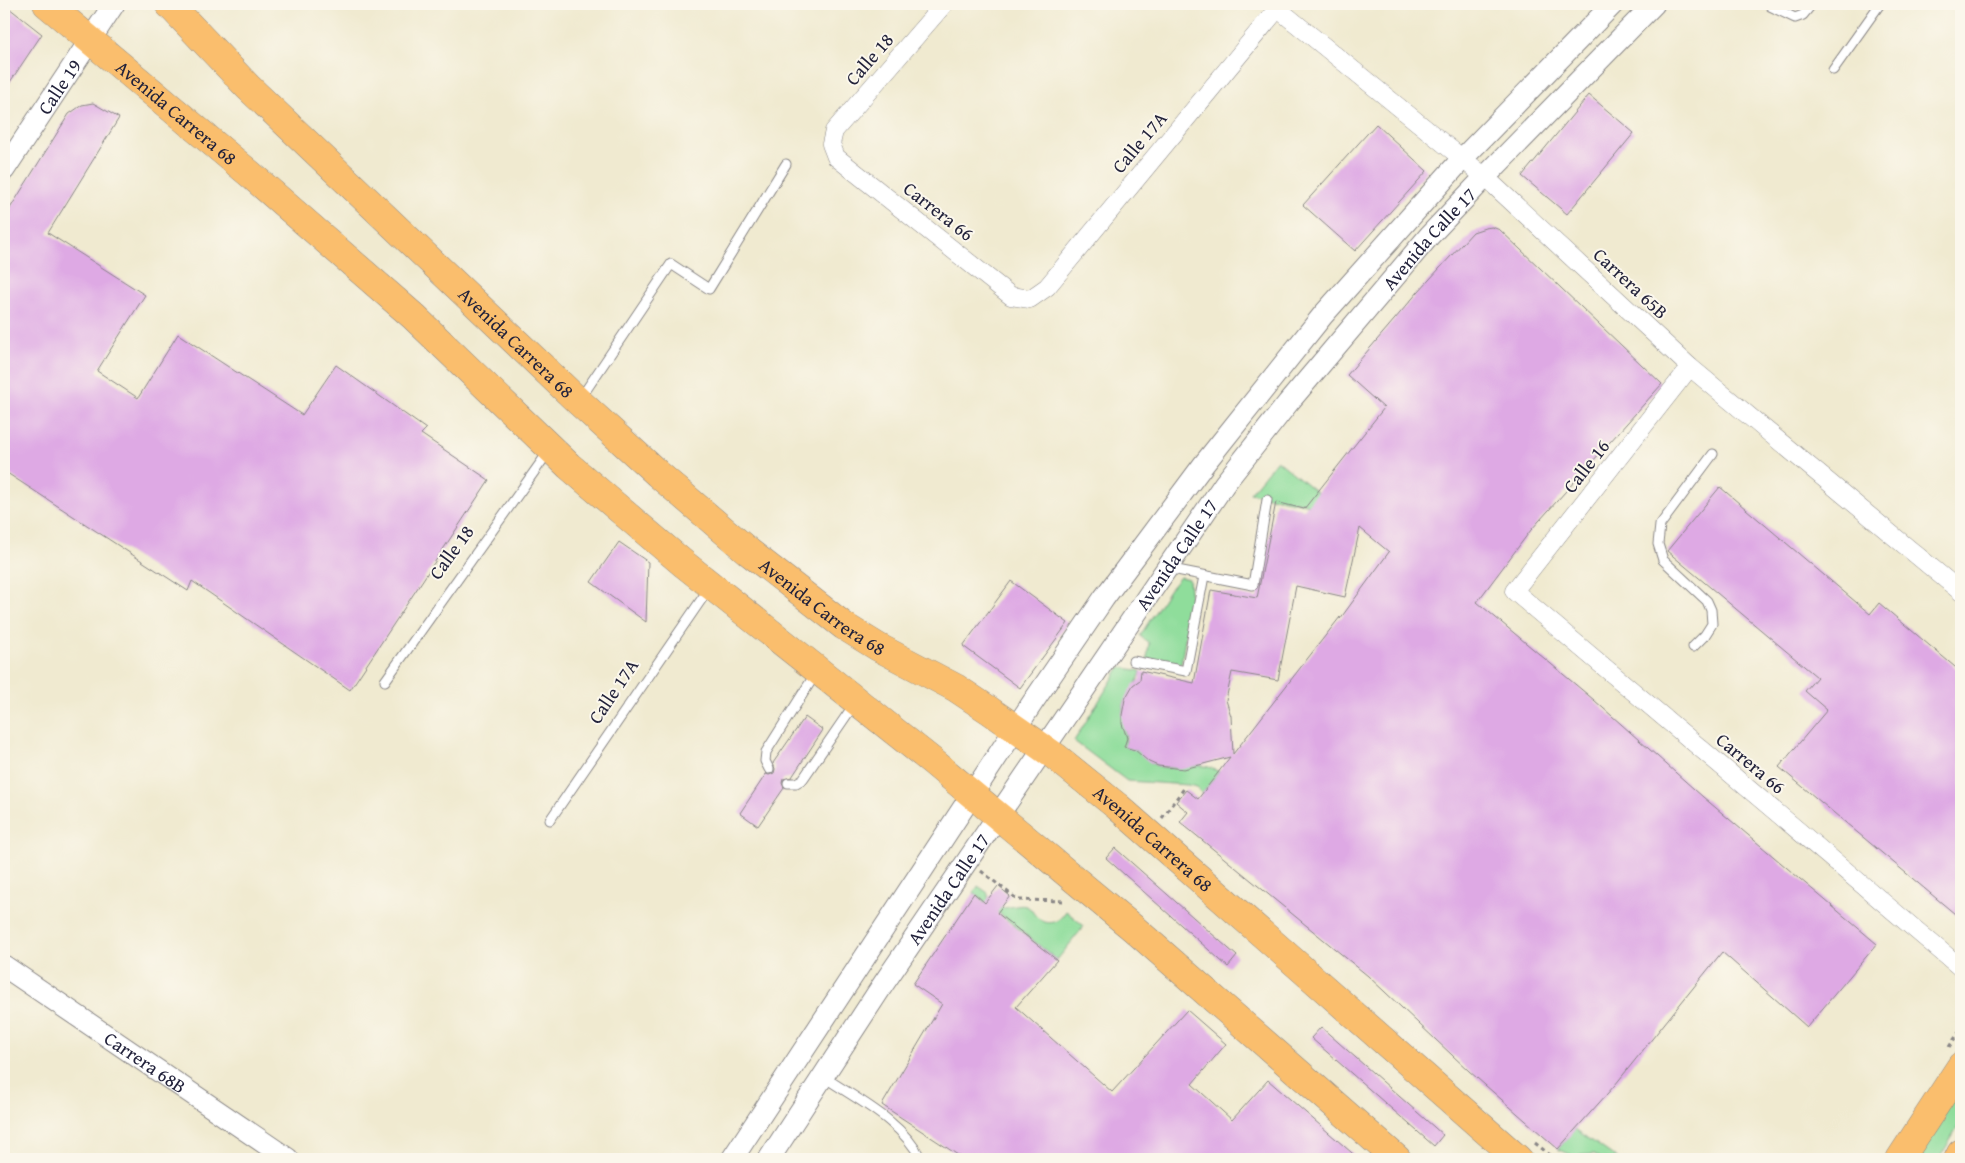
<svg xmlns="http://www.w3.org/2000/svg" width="1965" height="1163" viewBox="0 0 1965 1163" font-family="'Gentium Book Plus',serif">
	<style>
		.green { fill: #8fdd9b; stroke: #58806b }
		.building { fill: #dea9e4; fill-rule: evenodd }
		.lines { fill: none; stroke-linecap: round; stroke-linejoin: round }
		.service-casing { stroke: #898686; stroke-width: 11 }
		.minor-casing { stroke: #898686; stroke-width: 19 }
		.tertiary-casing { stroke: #898686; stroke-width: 23 }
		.primary-casing { stroke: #898686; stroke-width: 29 }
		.path { stroke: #898686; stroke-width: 3; stroke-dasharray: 4 4; stroke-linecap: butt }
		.service { stroke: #fff; stroke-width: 9 }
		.minor { stroke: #fff; stroke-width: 18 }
		.tertiary { stroke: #fff; stroke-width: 21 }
		.primary { stroke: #fabe6d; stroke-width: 28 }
		.labels { text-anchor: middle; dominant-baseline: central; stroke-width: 4; stroke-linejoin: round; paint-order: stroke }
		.street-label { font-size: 19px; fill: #22223b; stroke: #fbf7ec }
	</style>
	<rect width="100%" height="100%" fill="#fbf7ec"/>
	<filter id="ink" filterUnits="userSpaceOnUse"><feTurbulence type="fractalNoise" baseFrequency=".02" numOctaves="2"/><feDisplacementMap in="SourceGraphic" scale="10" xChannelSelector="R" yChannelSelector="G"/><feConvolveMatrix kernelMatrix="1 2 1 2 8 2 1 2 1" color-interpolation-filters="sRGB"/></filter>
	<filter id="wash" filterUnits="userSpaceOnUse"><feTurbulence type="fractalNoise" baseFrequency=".0096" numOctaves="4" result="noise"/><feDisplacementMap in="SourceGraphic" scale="20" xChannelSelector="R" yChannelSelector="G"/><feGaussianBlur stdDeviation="1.12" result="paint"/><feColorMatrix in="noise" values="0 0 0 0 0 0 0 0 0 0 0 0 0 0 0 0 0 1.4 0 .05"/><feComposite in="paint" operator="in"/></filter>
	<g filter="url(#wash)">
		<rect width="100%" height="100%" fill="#f0ead0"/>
		<!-- green -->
		<g class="green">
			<polygon points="1277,460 1340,511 1250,493"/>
			<polygon points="1180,577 1189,579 1191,602 1181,664 1147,659 1149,643 1140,636 1169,590"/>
			<path d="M 1120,667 L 1141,671 C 1139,684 1127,691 1124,705 C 1120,720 1128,733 1125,747 C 1128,748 1133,748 1136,750 C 1144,756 1148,763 1158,766 C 1182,773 1198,758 1219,772 L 1202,794 L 1197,787 L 1188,785 L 1127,781 L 1074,741 Z"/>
			<path d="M 978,886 L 988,893 C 987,920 1015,902 1026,906 C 1032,908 1032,913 1037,917 C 1047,927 1059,923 1066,911 L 1084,926 L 1057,960 L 974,893 Z"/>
			<polygon points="1961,1086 1961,1122 1939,1159 1908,1159"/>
			<polygon points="1575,1129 1618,1159 1602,1159 1594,1154 1574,1156 1558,1149"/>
		</g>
		<g id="blocks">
			<!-- building -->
			<g class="building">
				<polygon points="4,4 42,34 4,91"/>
				<polygon points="1589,95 1634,133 1567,214 1522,176"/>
				<polygon points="93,103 119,118 48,233 145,295 97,371 138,398 178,334 302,415 336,365 426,429 421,434 489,480 350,690 192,581 188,591 4,471 4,218 69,114 82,105"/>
				<polygon points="1376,124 1427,171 1355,251 1303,205"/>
				<path d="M 1492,227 L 1500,230 L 1662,384 L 1531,530 L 1477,602 L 1594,700 L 1703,797 L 1877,944 L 1807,1027 L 1722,952 L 1615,1085 L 1558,1149 L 1469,1071 L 1368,976 L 1180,822 L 1188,812 L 1176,802 L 1186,790 L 1198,799 L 1230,757 L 1184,769 L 1158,766 L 1149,762 L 1135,750 L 1124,747 L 1127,738 L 1122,724 L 1122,715 L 1125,699 L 1133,685 L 1140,680 L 1141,671 L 1194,683 L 1211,590 L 1257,598 L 1276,502 L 1304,509 L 1384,408 L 1347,375 L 1418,292 L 1473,232 L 1485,228 ZM 1360,528 L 1389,552 L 1340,619 L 1340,617 L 1233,754 L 1231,716 L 1226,700 L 1232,672 L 1278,680 L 1296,586 L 1345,597 Z"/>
				<polygon points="1720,487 1870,614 1879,603 1961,672 1961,919 1779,767 1827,710 1805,691 1817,677 1667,551"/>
				<polygon points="619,542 648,562 646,622 591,582"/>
				<polygon points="1011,581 1068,623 1020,688 963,646"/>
				<polygon points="805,717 823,730 792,777 783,779 782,783 784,788 758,826 740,813 766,774 769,775 774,773 775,769 773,763"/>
				<polygon points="1115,848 1237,956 1228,967 1106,858"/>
				<polygon points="998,886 1010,896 997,913 1057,960 1016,1007 1112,1092 1187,1010 1226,1044 1192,1084 1232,1120 1268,1080 1359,1159 964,1159 882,1105 942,1004 913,984 974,893 985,903"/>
				<polygon points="1321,1027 1443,1135 1434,1146 1311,1038"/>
			</g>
		</g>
	</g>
	<g filter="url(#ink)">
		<use href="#blocks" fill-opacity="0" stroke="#898686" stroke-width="1"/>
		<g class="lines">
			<!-- service casing -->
			<g class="service-casing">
				<g id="service">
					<polyline points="1770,6 1795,18 1803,15 1812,4"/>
					<polyline points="1833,70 1880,4"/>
					<polyline points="580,399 671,264 709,289 786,164"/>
					<polyline points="1167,568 1253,585 1267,500"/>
					<polyline points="1693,647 1705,635 1712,624 1711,610 1707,601 1663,560 1658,544 1660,525 1713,454"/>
					<polyline points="1133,661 1186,671 1204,576"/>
					<polyline points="385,681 549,451"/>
					<polyline points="769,769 765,761 766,752 816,673"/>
					<polyline points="788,783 796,783 803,779 855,703"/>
					<polyline points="550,820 710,587"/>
					<path d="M 824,1077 C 858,1100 902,1121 921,1159"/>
				</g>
			</g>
			<!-- minor casing -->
			<g class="minor-casing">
				<g id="minor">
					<polyline points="944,4 834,131 831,144 836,157 1011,296 1030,299 1047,287 1278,8"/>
					<polyline points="1272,4 1485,177 1690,367 1961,592"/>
					<polyline points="1690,367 1514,591 1961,968"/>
				</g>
			</g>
			<!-- tertiary casing -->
			<g class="tertiary-casing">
				<g id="tertiary">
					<path id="s1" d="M 4,170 L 114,4"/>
					<path id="s2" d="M 4,966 L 288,1159"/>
					<polyline points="732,1159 1033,702 1104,598 1204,464 1323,315 1462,159 1613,4"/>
					<path id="s3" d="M 769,1159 L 884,983 L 1225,483 L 1288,403 L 1430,235 L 1485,177 L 1654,4"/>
				</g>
			</g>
			<!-- primary casing -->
			<g class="primary-casing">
				<g id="primary">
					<path id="s4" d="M 47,4 L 250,174 L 413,316 L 569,466 L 618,508 L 684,564 L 932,761 L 1133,928 L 1397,1159"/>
					<path id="s5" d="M 169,4 L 248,87 L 579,402 L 658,474 L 749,552 L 844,626 L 878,647 L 956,688 L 989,710 L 1056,757 L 1118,807 L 1518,1159"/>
					<polyline points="1900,1159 1961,1066"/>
					<polyline points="1958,1159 1961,1153"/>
				</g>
			</g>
			<!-- path -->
			<g class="path">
				<polyline points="1162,818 1185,787"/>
				<polyline points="981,871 1018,900 1065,901"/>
				<polyline points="1949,1047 1961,1029"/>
				<polyline points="1535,1143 1555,1159"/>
			</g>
			<!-- service -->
			<use href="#service" class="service"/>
			<!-- minor -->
			<use href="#minor" class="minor"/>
			<!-- tertiary -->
			<use href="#tertiary" class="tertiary"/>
			<!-- primary -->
			<use href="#primary" class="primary"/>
		</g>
	</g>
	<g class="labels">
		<!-- street labels -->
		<g class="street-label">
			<text transform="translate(869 59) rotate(-49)">Calle 18</text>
			<text stroke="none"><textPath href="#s1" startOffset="100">Calle 19</textPath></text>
			<text stroke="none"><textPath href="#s4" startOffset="169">Avenida Carrera 68</textPath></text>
			<text transform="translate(1139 142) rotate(-50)">Calle 17A</text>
			<text transform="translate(939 211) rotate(38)">Carrera 66</text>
			<text stroke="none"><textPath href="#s3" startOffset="1134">Avenida Calle 17</textPath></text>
			<text transform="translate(1631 283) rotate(43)">Carrera 65B</text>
			<text stroke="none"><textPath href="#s5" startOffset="485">Avenida Carrera 68</textPath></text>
			<text transform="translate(1586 466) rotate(-52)">Calle 16</text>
			<text transform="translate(451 552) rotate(-54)">Calle 18</text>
			<text stroke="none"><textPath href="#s3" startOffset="729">Avenida Calle 17</textPath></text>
			<text stroke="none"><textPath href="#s5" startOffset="890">Avenida Carrera 68</textPath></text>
			<text transform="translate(613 691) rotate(-56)">Calle 17A</text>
			<text transform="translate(1751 763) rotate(40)">Carrera 66</text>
			<text stroke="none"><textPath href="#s5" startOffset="1295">Avenida Carrera 68</textPath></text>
			<text stroke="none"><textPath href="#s3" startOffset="324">Avenida Calle 17</textPath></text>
			<text stroke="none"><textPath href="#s2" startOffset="171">Carrera 68B</textPath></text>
		</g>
	</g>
	<!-- margin -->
	<rect width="1965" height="1163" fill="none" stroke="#fbf7ec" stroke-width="20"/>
</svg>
